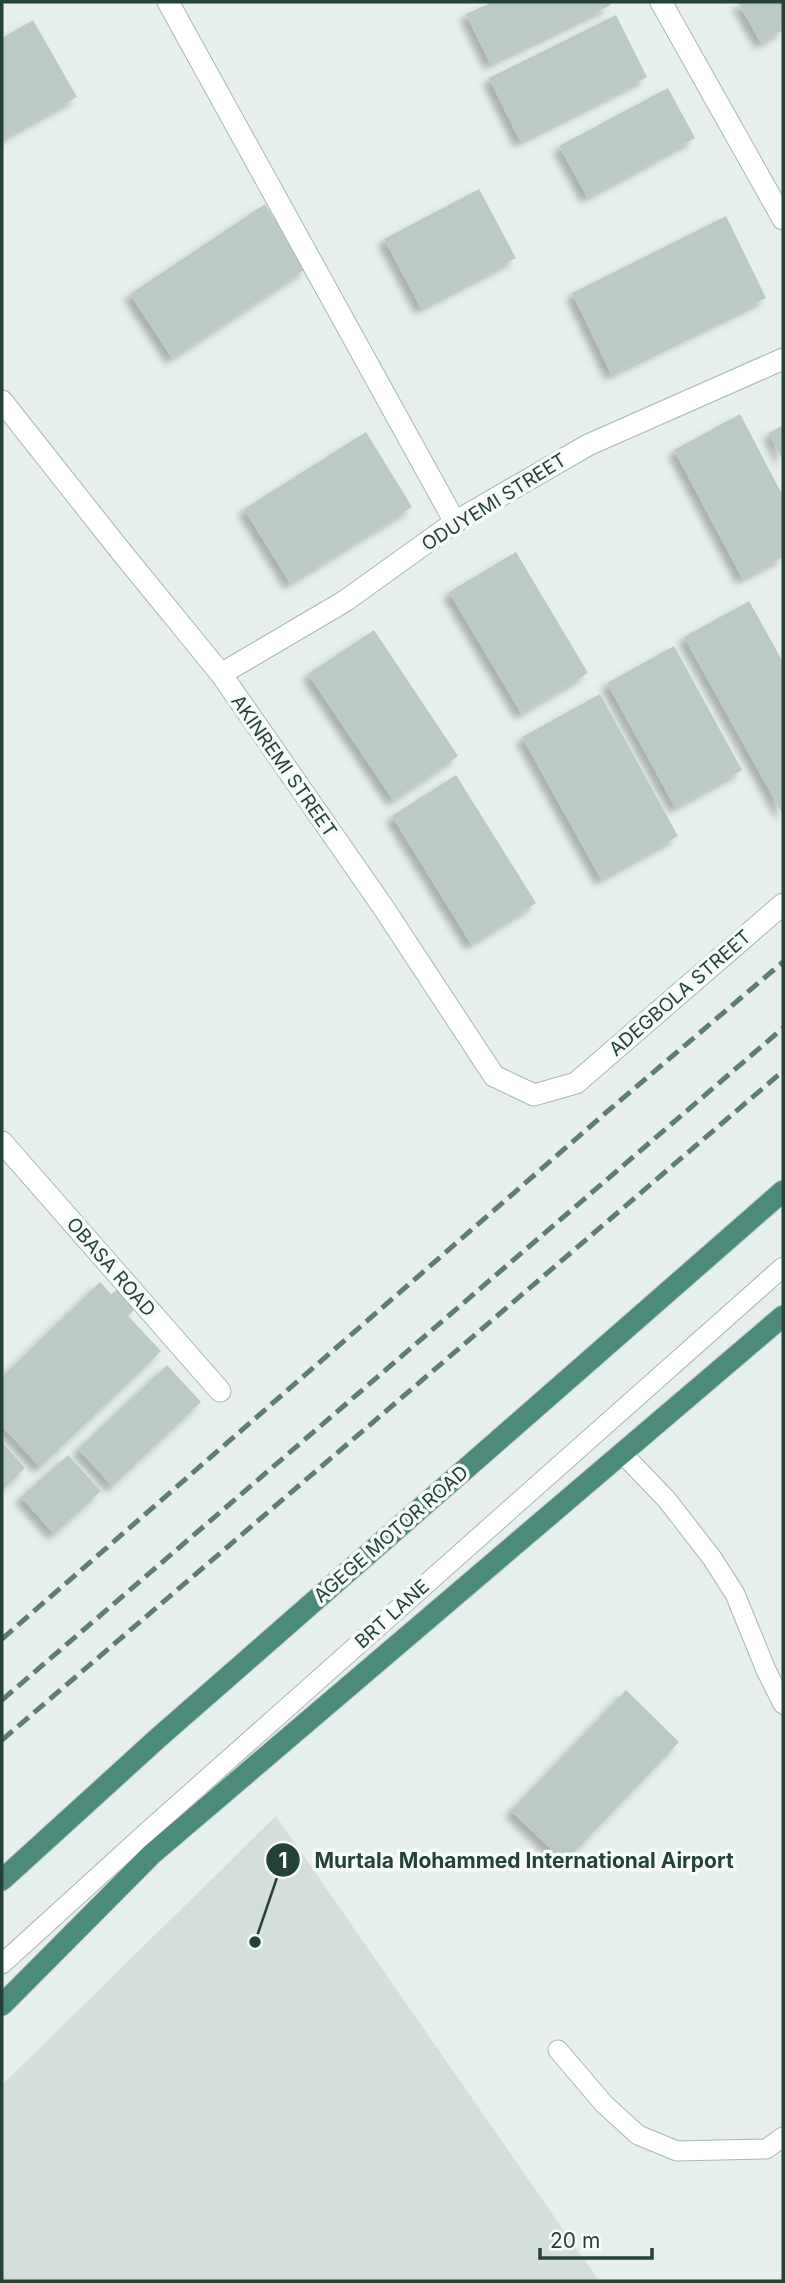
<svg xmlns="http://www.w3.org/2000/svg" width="785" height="2283" viewBox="0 0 785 2283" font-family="Inter,sans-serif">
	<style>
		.built { fill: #d4dfda }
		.building { fill: #bbcac4; filter: url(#shadow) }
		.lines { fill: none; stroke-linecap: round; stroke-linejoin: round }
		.service-casing { stroke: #a8b8b2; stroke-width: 21 }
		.minor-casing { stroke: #a8b8b2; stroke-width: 23 }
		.tertiary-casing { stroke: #a8b8b2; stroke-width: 23 }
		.trunk-casing { stroke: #c2cac8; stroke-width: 23 }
		.service { stroke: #fff; stroke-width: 19 }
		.minor { stroke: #fff; stroke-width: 21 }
		.tertiary { stroke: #fff; stroke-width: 21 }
		.trunk { stroke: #4c8a7c; stroke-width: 21 }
		.rail { stroke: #5f7d75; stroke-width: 5; stroke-dasharray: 14 7; stroke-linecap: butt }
		.labels { text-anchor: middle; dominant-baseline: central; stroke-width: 7; stroke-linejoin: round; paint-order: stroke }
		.street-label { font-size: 19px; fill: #24423a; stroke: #f7fbf9 }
		.leader { fill: none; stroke: #24423a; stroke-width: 2.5 }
		.callout-dot { fill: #24423a; stroke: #f7fbf9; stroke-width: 2.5 }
		.mark-label { font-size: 21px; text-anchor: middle; font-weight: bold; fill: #fff }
		.callout-label { font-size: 21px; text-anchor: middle; font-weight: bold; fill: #24423a; stroke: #f7fbf9; stroke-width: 7; stroke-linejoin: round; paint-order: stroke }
	</style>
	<defs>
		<filter id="shadow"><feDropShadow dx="-6" dy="6" stdDeviation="3.5" flood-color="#0004"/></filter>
	</defs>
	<rect width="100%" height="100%" fill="#e6efeb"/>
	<!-- built -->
	<polygon class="built" points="276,1816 599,2281 2,2281 2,2085"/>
	<!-- building -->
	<g class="building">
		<polygon points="493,2 609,2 611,5 490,63 466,14"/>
		<polygon points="738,2 783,2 783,30 761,43"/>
		<polygon points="616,15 647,77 520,141 489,78"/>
		<polygon points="33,20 77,97 2,139 2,38"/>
		<polygon points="668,88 695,138 587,197 559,146"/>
		<polygon points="479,189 516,258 421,308 384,239"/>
		<polygon points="265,204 307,268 172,358 130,294"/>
		<polygon points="726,216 766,298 611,374 572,293"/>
		<polygon points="740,414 783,496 783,557 742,578 674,450"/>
		<polygon points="783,425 783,461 769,433"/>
		<polygon points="366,432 412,507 290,583 244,509"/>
		<polygon points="516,552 588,673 521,713 449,592"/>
		<polygon points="749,601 783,662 783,815 684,637"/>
		<polygon points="374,630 458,756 393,800 308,674"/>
		<polygon points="674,646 742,770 675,807 607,683"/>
		<polygon points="600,694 678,836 601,879 522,737"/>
		<polygon points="456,775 536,903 471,944 392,816"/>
		<polygon points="100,1282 111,1294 117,1290 135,1309 128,1316 161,1351 40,1467 2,1426 2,1377"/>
		<polygon points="167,1365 201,1402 112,1486 78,1449"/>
		<polygon points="2,1442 25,1468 2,1490"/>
		<polygon points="68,1455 101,1491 54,1534 21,1497"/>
		<polygon points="626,1690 679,1742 565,1862 511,1811"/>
	</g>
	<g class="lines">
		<!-- service casing -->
		<g class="service-casing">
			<g id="service">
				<polyline points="622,1453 667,1500 712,1558 735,1594 766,1670 783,1704"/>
				<polyline points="2,1964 147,1832 783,1267"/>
				<polyline points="558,2050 604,2104 638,2135 677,2151 766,2149 783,2137"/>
			</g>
		</g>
		<!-- minor casing -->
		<g class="minor-casing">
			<g id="minor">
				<polyline points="168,2 455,522"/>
				<polyline points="661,2 783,219"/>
				<polyline points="221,674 345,601 455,522 588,445 783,359"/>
				<polyline points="2,1142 220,1391"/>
			</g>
		</g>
		<!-- tertiary casing -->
		<g class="tertiary-casing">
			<polyline id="tertiary" points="2,401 119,549 221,674 383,907 494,1076 534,1095 576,1083 783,904"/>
		</g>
		<!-- trunk casing -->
		<g class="trunk-casing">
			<g id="trunk">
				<polyline points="2,1880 158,1738 783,1191"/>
				<polyline points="2,2005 152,1854 783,1316"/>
			</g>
		</g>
		<!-- service -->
		<use href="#service" class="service"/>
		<!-- minor -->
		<use href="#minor" class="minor"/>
		<!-- tertiary -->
		<use href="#tertiary" class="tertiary"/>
		<!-- trunk -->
		<use href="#trunk" class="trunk"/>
		<!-- rail -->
		<g class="rail">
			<polyline points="2,1639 609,1110 783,962"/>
			<polyline points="2,1700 783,1028"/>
			<polyline points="2,1740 783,1071"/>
		</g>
	</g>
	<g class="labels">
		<!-- street labels -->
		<g class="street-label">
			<text transform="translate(494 502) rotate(-32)">ODUYEMI STREET</text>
			<text transform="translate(284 766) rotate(55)">AKINREMI STREET</text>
			<text transform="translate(680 993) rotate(-41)">ADEGBOLA STREET</text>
			<text transform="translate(111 1267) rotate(49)">OBASA ROAD</text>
			<text transform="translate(391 1534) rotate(-41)">AGEGE MOTOR ROAD</text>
			<text transform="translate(392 1614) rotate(-42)">BRT LANE</text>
		</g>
	</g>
	<!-- callouts -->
	<path class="leader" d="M255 1942L283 1860"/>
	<g class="callout-dot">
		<circle cx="255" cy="1942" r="7"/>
		<circle cx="283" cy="1860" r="18"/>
	</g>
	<g class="mark-label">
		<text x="283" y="1868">1</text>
	</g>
	<g class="callout-label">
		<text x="524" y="1868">Murtala Mohammed International Airport</text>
	</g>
	<!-- border -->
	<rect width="785" height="2283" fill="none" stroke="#24423a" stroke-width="7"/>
	<!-- scale -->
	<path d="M540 2248v10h112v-10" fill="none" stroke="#24423a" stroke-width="3.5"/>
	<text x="550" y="2248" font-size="21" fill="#24423a" stroke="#f7fbf9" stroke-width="5" paint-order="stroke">20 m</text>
</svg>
